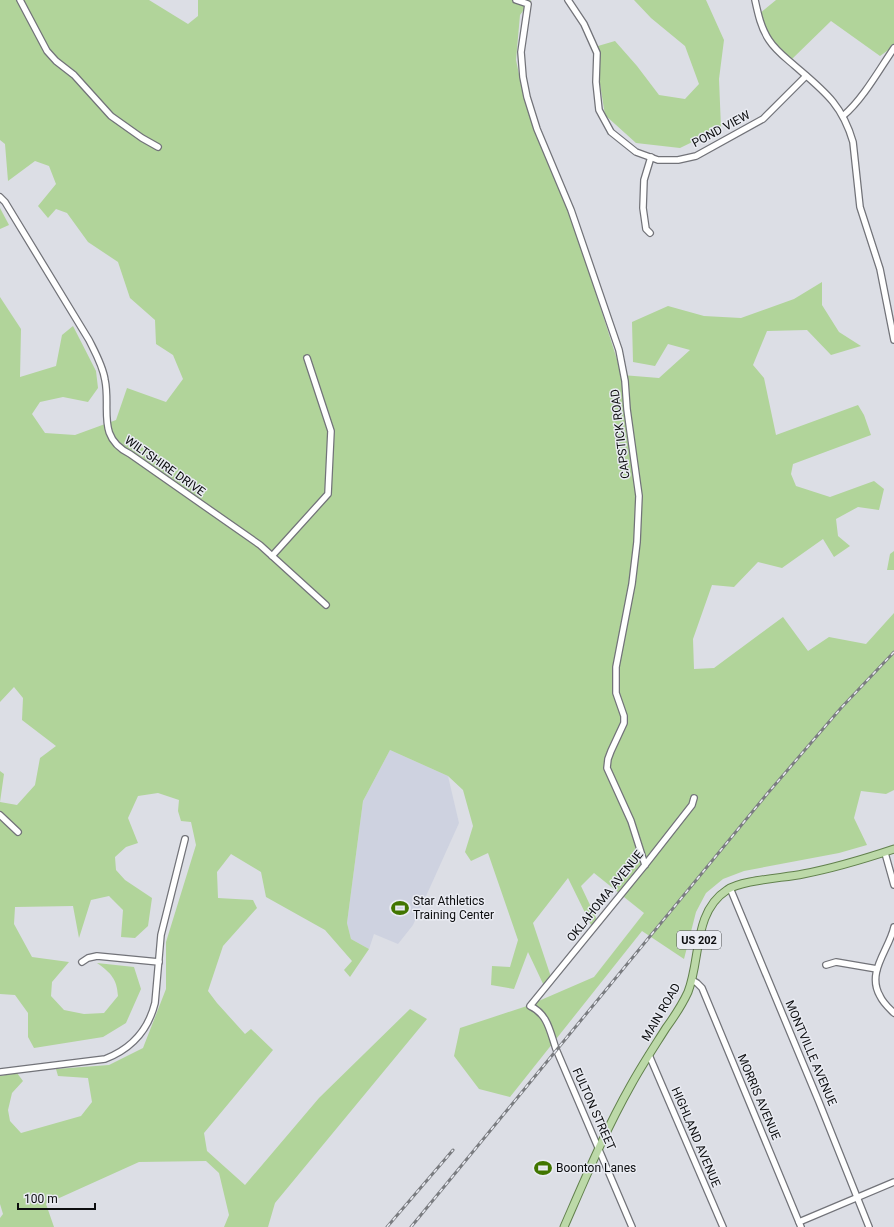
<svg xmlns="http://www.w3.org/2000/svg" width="894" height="1227" viewBox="0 0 894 1227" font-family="Roboto,sans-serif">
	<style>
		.built { fill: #ced2e0 }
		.green { fill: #b1d49a }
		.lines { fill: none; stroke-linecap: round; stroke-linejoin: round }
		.minor-casing { stroke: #727379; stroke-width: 8 }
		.major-casing { stroke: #62814d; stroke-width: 9 }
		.minor { stroke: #fff; stroke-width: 5.5 }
		.major { stroke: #bcd9a8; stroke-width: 7 }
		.rail-casing { stroke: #7a7c80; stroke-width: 3 }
		.rail { stroke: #e9ebf2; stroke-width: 1.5; stroke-dasharray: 4.5; stroke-linecap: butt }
		.labels { text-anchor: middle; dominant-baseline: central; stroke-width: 3; stroke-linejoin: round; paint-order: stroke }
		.shield { fill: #e9ebf2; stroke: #4e5053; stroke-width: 1 }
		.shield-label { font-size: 11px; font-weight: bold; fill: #0c0d0f }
		.street-label { font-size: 12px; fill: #0c0d0f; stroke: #e9ebf2 }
		.poi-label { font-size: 12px; fill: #0c0d0f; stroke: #e9ebf2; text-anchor: start }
	</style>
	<rect width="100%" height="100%" fill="#dcdee5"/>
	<!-- built -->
	<polygon class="built" points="390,750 448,776 459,823 413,925 398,944 374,934 369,949 351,939 347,923 363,801"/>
	<!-- green -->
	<g class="green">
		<path d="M 0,0 L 149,0 L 188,24 L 198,16 L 198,0 L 531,0 L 520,15 L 516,60 L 525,103 L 566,200 L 622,375 L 659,378 L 690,350 L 668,344 L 655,366 L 633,362 L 632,322 L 668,306 L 704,316 L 741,318 L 794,299 L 822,282 L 822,305 L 839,332 L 861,346 L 831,355 L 807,330 L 767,331 L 753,365 L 764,378 L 776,435 L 858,405 L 864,415 L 871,435 L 793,464 L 791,474 L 796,486 L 830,497 L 874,481 L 884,489 L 879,510 L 858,507 L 836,519 L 838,536 L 850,546 L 834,557 L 823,539 L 782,568 L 758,562 L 734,587 L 712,585 L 693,639 L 694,669 L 714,668 L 783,617 L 808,651 L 829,637 L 866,644 L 894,613 L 894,790 L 886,794 L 861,791 L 854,818 L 867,845 L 839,853 L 744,871 L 723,879 L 706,893 L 696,912 L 684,959 L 642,931 L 510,1097 L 479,1089 L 454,1056 L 460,1028 L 527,1006 L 594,977 L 644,913 L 594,873 L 581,886 L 598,922 L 593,929 L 568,878 L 533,923 L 552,980 L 545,988 L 528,952 L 514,989 L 491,985 L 492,966 L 510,967 L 518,940 L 488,853 L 471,861 L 465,852 L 473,826 L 463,790 L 448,776 L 390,750 L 363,801 L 347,923 L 351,939 L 369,949 L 350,977 L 344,970 L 352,961 L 325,930 L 266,897 L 261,872 L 231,854 L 217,872 L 218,898 L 253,900 L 257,908 L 223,946 L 208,991 L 217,1003 L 245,1034 L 251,1029 L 273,1050 L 204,1133 L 207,1151 L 245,1185 L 319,1098 L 410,1009 L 427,1019 L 275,1203 L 268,1227 L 224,1227 L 229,1215 L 219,1173 L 206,1161 L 139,1162 L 46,1204 L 54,1227 L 0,1227 L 0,1218 L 3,1214 L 0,1204 L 0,1076 L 17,1073 L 23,1081 L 12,1093 L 8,1110 L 10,1121 L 21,1133 L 81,1116 L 92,1102 L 88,1078 L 58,1076 L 56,1069 L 109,1065 L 143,1048 L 166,989 L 166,942 L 196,845 L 191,822 L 181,821 L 178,811 L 179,800 L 158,793 L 138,796 L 128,818 L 138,843 L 126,847 L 115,857 L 116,870 L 125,880 L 152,898 L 148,926 L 135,938 L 121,937 L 123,910 L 109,896 L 91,900 L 79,938 L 73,906 L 15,907 L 14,924 L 32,957 L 69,962 L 52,982 L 51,996 L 64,1010 L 84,1014 L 104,1013 L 118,996 C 117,979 111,973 97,963 L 134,967 L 141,989 L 126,1023 L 103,1037 L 34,1048 L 28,1037 L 28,1013 L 15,995 L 0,994 L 0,771 L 4,774 L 0,802 L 17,805 L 35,785 L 40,758 L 56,746 L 22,720 L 23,698 L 14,687 L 0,702 L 0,297 L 21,329 L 20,377 L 56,366 L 62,335 L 73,326 L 96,371 L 98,388 L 88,402 L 63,397 L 40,402 L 32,414 L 45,433 L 75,435 L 116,420 L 127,388 L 166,402 L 183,379 L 173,355 L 156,344 L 155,320 L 130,298 L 118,262 L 88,242 L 67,213 L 56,209 L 48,218 L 38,206 L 56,184 L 49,166 L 35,161 L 8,181 L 5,144 L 0,140 Z"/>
		<polygon points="634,0 706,0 724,40 719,79 721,128 680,148 636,143 605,115 599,78 598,46 615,41 637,66 659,95 685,99 699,84 685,46 651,18"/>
		<polygon points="776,0 894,0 894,46 880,56 831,21 792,59 770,41 759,14"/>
		<polygon points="0,208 9,225 0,229"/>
		<polygon points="894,551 894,570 887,570 890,554"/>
	</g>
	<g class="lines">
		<!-- minor casing -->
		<g class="minor-casing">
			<g id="minor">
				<polyline points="20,0 47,51 56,61 74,75 111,116 142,138 158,147"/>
				<polyline points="516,0 528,4 521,52 523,77 527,97 537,129 571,210 619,350 625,381 627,409 639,496 637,542 632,584 616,667 616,693 624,716 624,723 611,751 608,759 607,768 631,821 645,865"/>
				<polyline points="568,0 584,24 597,53 596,82 599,110 611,132 636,152 658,160 678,160 696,156 763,119 806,76"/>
				<path d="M 755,0 C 758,14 761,28 769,40 C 776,51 786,58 795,66 C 824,91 842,104 853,142 L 860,207 L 880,269 L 894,340"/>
				<path d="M 843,116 C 863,99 879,70 894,48"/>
				<path d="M 0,197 L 5,202 L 89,340 C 95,352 103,366 105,380 C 111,409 96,437 130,454 L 260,545 L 326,605"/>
				<polyline points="650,233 646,229 643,208 644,180 651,157"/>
				<polyline points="272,556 328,494 331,431 307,358"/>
				<polyline points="0,815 18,832"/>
				<polyline points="885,853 894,885"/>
				<polyline points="730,888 819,1102 869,1227"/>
				<path d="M 894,927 C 889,950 866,972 880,996 C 883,1003 889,1008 894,1013"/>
				<polyline points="82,962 88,958 97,956 159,962"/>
				<polyline points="826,965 836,962 877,969"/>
				<polyline points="692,980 697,983 702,988 801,1227"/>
				<polyline points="649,1055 723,1227"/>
				<path d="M 0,1072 L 105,1059 C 131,1049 148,1031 155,1003 L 161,935 L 185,839"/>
				<polyline points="799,1222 894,1182"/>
				<path d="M 632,1227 L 556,1049 C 550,1032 548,1014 530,1006 L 645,865 L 692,805 L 694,798"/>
			</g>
		</g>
		<!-- major casing -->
		<g class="major-casing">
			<path id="major" d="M 564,1227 C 585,1179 605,1131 631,1085 C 642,1065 654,1047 666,1028 C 674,1017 682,1005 688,992 C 701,959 693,912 727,890 C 741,880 784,878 803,874 C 834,868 864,859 894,849"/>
		</g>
		<!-- minor -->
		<use href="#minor" class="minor"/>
		<!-- major -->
		<use href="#major" class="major"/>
		<!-- rail casing -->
		<g class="rail-casing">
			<g id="rail">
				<polyline points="387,1227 453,1150"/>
				<polyline points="411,1227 767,794 841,708 894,652"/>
			</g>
		</g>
		<!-- rail -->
		<use href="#rail" class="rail"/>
	</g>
	<!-- icons -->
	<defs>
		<g id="stadium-bare" transform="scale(1.38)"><path d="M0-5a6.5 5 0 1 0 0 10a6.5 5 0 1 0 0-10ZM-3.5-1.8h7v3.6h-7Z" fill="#417500" stroke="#e9ebf2" stroke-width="2.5" paint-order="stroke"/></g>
	</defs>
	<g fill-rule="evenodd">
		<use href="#stadium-bare" x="400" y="908"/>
		<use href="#stadium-bare" x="543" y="1168"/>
	</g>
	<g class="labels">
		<!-- shield labels -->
		<rect class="shield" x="677" y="931" width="44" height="18" rx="3"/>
		<g class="shield-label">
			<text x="699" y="940">US 202</text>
		</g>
		<!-- street labels -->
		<g class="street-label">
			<text transform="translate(721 129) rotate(-28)">POND VIEW</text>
			<text transform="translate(620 434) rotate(-97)">CAPSTICK ROAD</text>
			<text transform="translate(165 466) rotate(35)">WILTSHIRE DRIVE</text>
			<text transform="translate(605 896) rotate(-51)">OKLAHOMA AVENUE</text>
			<text transform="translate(661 1012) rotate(-60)">MAIN ROAD</text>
			<text transform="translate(811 1053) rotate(67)">MONTVILLE AVENUE</text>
			<text transform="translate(759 1097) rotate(67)">MORRIS AVENUE</text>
			<text transform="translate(594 1109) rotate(66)">FULTON STREET</text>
			<text transform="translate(696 1137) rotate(67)">HIGHLAND AVENUE</text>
		</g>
		<!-- poi labels -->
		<g class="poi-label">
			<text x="413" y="901">Star Athletics<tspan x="413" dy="14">Training Center</tspan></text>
			<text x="556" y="1168">Boonton Lanes</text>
		</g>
	</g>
	<!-- scale -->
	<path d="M18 1203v6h77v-6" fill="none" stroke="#0c0d0f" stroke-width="2"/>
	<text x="24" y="1203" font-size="12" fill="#0c0d0f" stroke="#e9ebf2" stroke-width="3" paint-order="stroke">100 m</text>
</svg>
